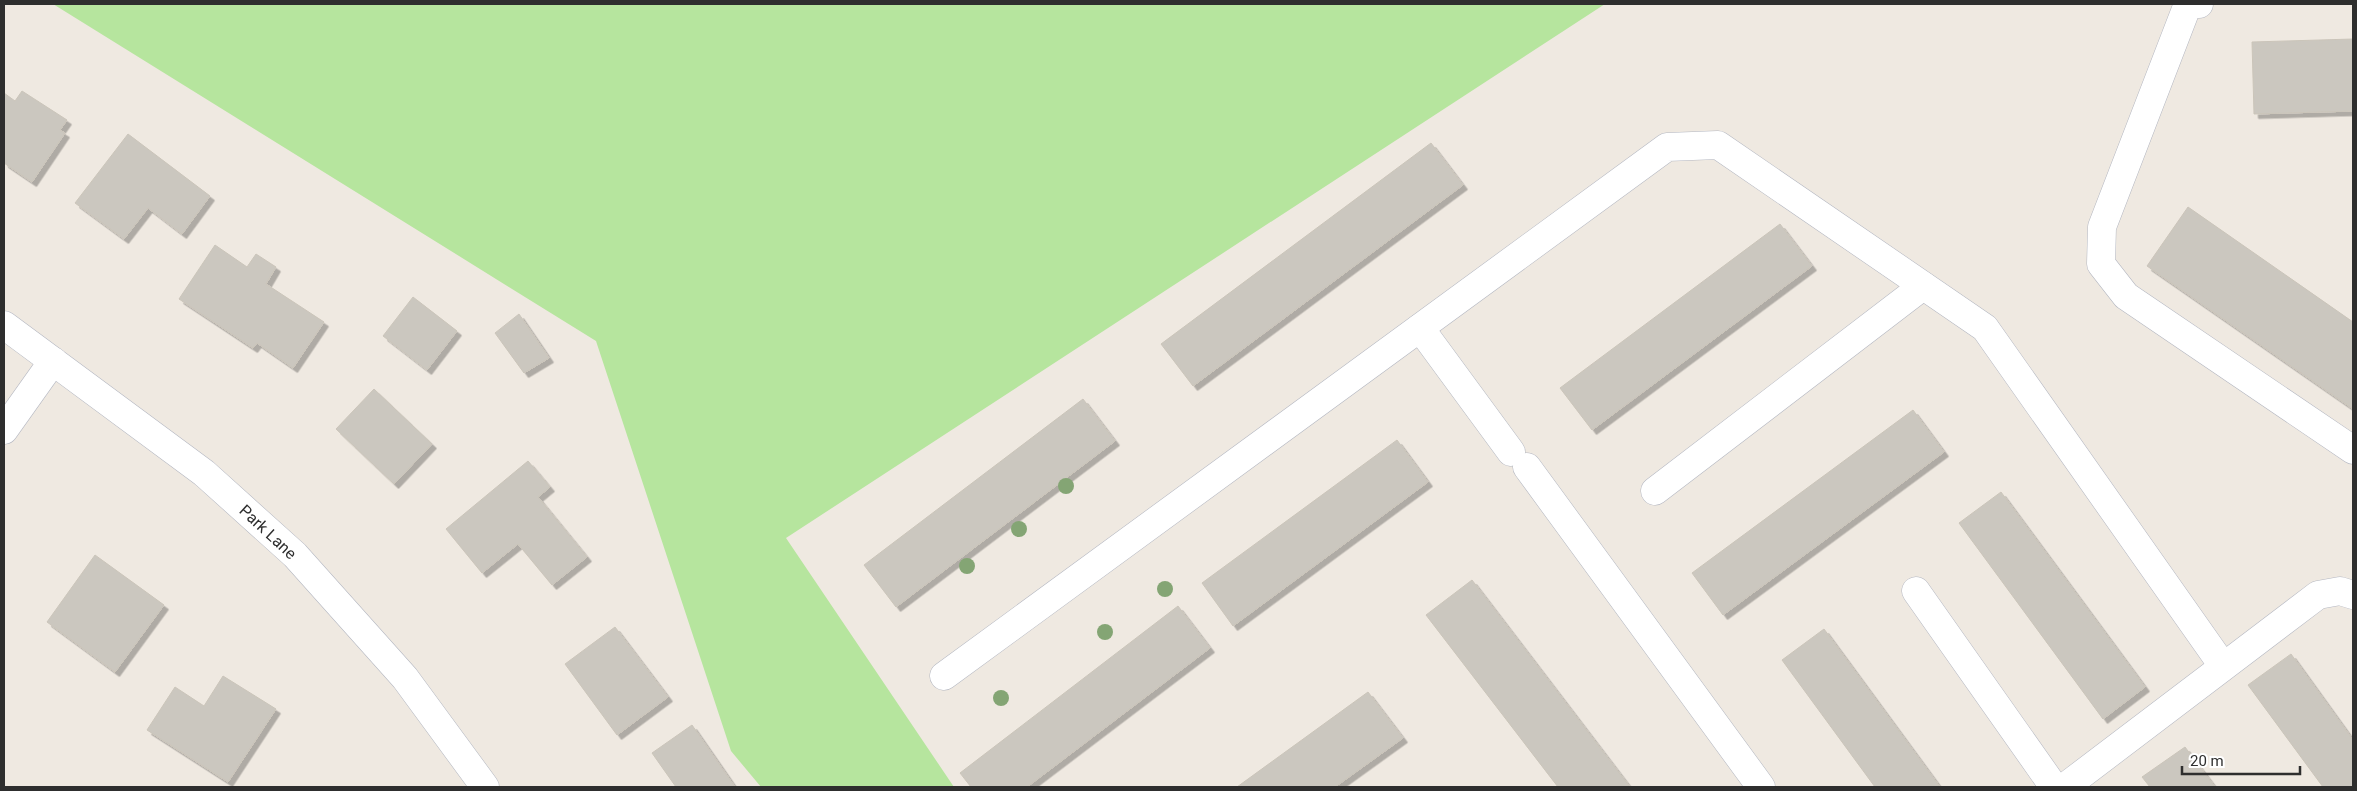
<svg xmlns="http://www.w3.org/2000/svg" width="2357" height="791" viewBox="0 0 2357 791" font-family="Roboto,sans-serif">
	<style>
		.green { fill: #b6e59e }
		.building { fill: #cbc7bf; stroke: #cbc5ba; filter: url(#shadow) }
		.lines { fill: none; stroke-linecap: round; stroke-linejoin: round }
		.minor-casing { stroke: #b4b7c1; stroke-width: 29 }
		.minor { stroke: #fff; stroke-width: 28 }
		.tree { fill: #84a574 }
		.labels { text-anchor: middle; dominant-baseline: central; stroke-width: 4; stroke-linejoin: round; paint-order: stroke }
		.street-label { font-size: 16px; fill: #2e2e2e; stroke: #fff }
	</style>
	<defs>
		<filter id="shadow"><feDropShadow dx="4.5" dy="4.5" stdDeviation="0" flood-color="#0004"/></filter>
	</defs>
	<rect width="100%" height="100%" fill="#efe9e1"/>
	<!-- green -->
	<polygon class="green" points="53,4 1605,4 786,538 954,787 761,787 731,751 596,341"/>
	<!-- building -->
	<g class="building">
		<polygon points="2353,39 2353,111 2254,114 2252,42"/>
		<polygon points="22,91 67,120 60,130 65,133 32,182 4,163 4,93 15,101"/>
		<polygon points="128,134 210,196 182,234 148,208 124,239 75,203"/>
		<polygon points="1431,143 1463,185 1193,386 1161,344"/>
		<polygon points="2188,207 2353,322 2353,409 2147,266"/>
		<polygon points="1780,224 1812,266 1592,430 1560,388"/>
		<polygon points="215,245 247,267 256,254 276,267 266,284 324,322 293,368 257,343 253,348 179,299"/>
		<polygon points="413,297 457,331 427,370 383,336"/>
		<polygon points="519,314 549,358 524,373 495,333"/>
		<polygon points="374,389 432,444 394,484 336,429"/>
		<polygon points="1083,399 1115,441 896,607 864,565"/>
		<polygon points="1913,410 1944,452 1723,615 1692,573"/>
		<polygon points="1397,440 1428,482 1233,626 1202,583"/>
		<polygon points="528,461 550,487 538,497 587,557 552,585 518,544 482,573 446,529"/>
		<polygon points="2001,492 2145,687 2103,719 1959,523"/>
		<polygon points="95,555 164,605 115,672 47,622"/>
		<polygon points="1472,580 1630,787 1558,787 1426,615"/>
		<polygon points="1178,606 1210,648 1027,787 971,787 960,773"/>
		<polygon points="615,627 668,697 617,735 565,664"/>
		<polygon points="1824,629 1940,787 1875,787 1782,660"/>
		<polygon points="2291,654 2353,740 2353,787 2323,787 2248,685"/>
		<polygon points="223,676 276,709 228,782 147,730 175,687 204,706"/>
		<polygon points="1368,692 1403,738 1335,787 1237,787"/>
		<polygon points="692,725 735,787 676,787 652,753"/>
		<polygon points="2185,747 2215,787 2150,787 2142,777"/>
	</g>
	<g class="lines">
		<!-- minor casing -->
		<g class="minor-casing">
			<g id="minor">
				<polyline points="2199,4 2188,4 2102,227 2101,264 2126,296 2353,450"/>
				<polyline points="4,325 204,473 295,555 405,678 485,787"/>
				<polyline points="1420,328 1511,452"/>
				<polyline points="4,430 53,361"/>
				<polyline points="1527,467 1761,787"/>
				<polyline points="1655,491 1923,286"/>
				<polyline points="1916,591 2054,787"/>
				<polyline points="944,676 1667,147 1718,145 1985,328 2223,666"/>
				<polyline points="2065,787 2318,595 2340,591 2353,595"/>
			</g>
		</g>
		<!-- minor -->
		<use href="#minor" class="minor"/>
	</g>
	<!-- trees -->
	<g class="tree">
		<circle cx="1066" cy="486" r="8"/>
		<circle cx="1019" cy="529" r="8"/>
		<circle cx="967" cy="566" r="8"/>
		<circle cx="1165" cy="589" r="8"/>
		<circle cx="1105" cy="632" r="8"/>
		<circle cx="1001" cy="698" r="8"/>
	</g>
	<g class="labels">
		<!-- street labels -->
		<g class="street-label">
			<text transform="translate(268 532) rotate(43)">Park Lane</text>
		</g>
	</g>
	<!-- border -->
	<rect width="2357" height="791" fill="none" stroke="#2e2e2e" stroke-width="10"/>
	<!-- scale -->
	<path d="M2182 766v8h118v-8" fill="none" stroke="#2e2e2e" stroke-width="2.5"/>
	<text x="2190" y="766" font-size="15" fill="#2e2e2e" stroke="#ffffff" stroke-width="4" paint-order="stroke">20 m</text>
</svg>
